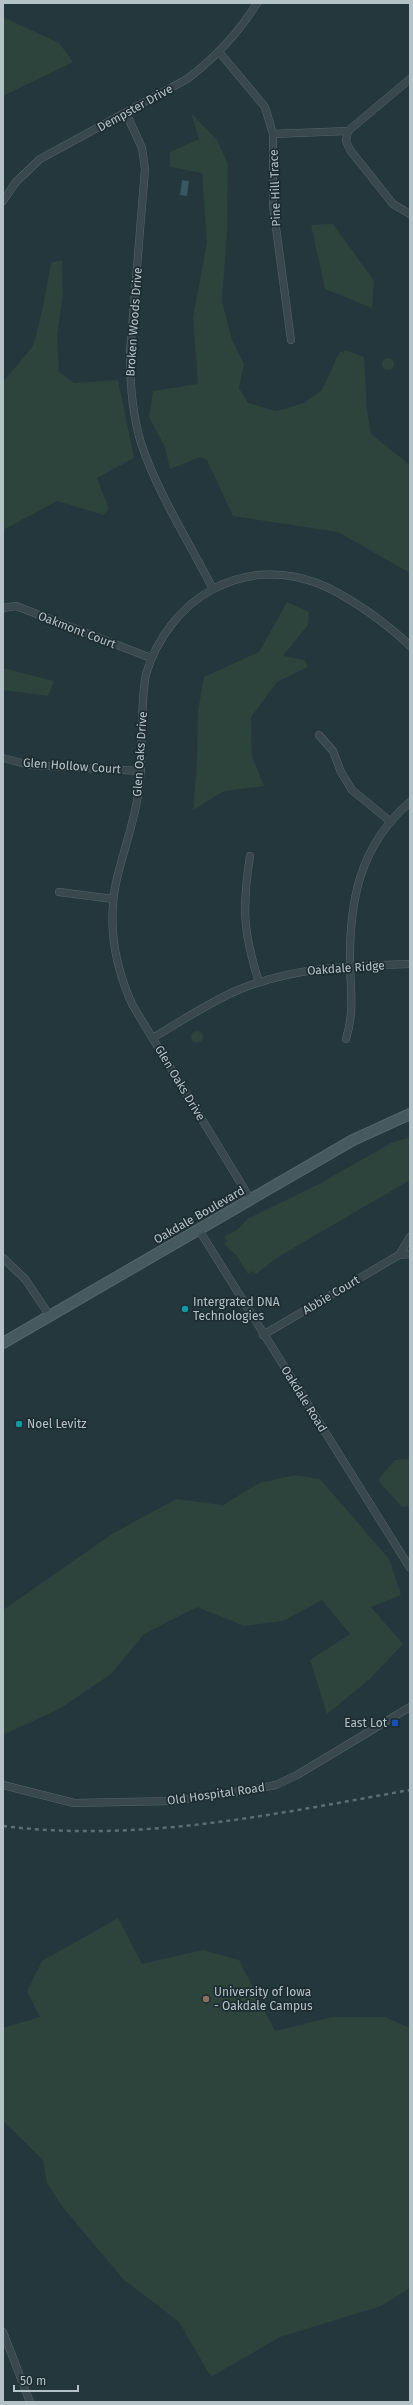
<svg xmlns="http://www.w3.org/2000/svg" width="413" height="2405" viewBox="0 0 413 2405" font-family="'Fira Sans',sans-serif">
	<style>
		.green { fill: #2c443c }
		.water { fill: #375761 }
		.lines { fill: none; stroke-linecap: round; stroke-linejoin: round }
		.street-casing { stroke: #56666b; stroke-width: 8 }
		.secondary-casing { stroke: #56666b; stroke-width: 12 }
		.street { stroke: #38484d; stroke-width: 7 }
		.secondary { stroke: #46595f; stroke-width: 10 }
		.rail { stroke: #5a6e73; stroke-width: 2.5; stroke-dasharray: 4 4; stroke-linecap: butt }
		.culture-dot { fill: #0f9aa8; stroke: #1d2d31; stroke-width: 1.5 }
		.transit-dot { fill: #1a4fb4; stroke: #1d2d31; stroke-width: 1.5 }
		.education-dot { fill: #8d6e63; stroke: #1d2d31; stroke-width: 1.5 }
		.labels { text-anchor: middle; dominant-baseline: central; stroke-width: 3.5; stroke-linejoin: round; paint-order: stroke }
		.street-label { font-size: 12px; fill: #b4c3c8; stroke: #1d2d31 }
		.poi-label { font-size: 12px; fill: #b4c3c8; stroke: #1d2d31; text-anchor: start }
	</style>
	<rect width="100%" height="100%" fill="#24373c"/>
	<!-- green -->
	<g class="green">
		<polygon points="3,17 59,43 73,62 3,96"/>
		<polygon points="191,113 217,140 228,164 227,232 222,301 232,340 244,364 239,388 248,403 277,411 304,403 322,390 340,351 344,353 345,350 364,357 367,410 371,434 410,465 410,573 338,532 233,516 207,460 200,457 170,469 165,447 149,417 153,391 198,384 193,317 207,243 202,173 170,167 170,152 199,139"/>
		<polygon points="333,224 374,281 372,308 325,289 311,225"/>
		<polygon points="62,260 63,295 57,335 59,372 74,383 118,380 134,458 97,478 109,509 104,515 57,501 3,530 3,382 33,346 43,307 51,263"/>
		<circle cx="388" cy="364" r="6"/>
		<polygon points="287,602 309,612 308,625 283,656 305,660 308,667 277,682 251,717 252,756 264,786 224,791 193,810 197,764 198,711 204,677 259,652"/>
		<polygon points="3,668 54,681 48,696 3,690"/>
		<circle cx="197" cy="1037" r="6"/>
		<polygon points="410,1137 410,1180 278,1257 256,1274 253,1271 248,1274 236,1255 224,1244 227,1241 224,1237 238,1229 247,1219 319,1184 391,1143"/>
		<polygon points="410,1459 410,1506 402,1507 378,1480 395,1460"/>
		<polygon points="295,1475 320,1479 389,1559 401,1595 371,1607 403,1644 371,1678 327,1714 310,1660 350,1634 322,1600 283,1621 244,1626 197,1607 144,1634 111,1674 61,1708 3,1735 3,1610 112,1534 176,1499 223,1505 259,1483"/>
		<polygon points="118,1918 142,1964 203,1950 239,1960 275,2031 332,2017 385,2017 410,2028 410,2288 381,2306 280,2337 211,2377 179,2322 123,2279 61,2205 47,2183 43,2160 3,2121 3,2028 40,2017 27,1991 42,1961"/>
	</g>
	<!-- water -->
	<polygon class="water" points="182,180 189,181 187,196 180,195"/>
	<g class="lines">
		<!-- street casing -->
		<g class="street-casing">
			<g id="street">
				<polyline points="220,53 265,107 273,134 273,205 291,340"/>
				<path d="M 126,113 L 142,148 L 145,169 L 130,353 C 130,383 132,414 141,443 C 156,490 190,544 213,589"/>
				<polyline points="348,131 346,141 350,150 393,204 410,214"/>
				<polyline points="273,134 348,131 410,79"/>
				<path d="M 3,201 L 16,182 L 40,159 L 187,79 C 216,57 238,34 257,3"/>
				<polyline points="3,608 16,606 151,658"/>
				<polyline points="319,735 333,751 341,772 352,790 391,822"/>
				<polyline points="3,758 30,765 141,771"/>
				<path d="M 250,856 C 242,907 243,933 259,982"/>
				<polyline points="59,892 113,899"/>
				<path d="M 153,1038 C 181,1021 208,1003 238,990 C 293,967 351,966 410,964"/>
				<path d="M 346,1039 C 354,1014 351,992 350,966 C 349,902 359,846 410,802"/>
				<path d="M 251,1200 L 133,1006 C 114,965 107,922 117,878 C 124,849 135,820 139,789 C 144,751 139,712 146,674 C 169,599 241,555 317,583 C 346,594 388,624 410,646"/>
				<polyline points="199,1230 410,1568"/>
				<polyline points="399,1255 410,1237"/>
				<polyline points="3,1258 25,1279 50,1316"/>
				<polyline points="263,1335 399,1255 410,1254"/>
				<polyline points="3,1785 74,1803 173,1801 245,1791 276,1785 297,1775 410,1707"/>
				<polyline points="3,2332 30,2402"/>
			</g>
		</g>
		<!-- secondary casing -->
		<g class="secondary-casing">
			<polyline id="secondary" points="3,1343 353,1140 410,1114"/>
		</g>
		<!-- street -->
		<use href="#street" class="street"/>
		<!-- secondary -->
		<use href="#secondary" class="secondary"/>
		<!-- rail -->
		<path class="rail" d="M 3,1826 C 141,1843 275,1814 410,1790"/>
	</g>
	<!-- markers -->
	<g class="culture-dot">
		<circle cx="185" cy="1309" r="4"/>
		<circle cx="19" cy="1424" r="4"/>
	</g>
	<rect class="transit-dot" x="391" y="1719" width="8" height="8" rx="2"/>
	<circle class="education-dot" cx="206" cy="1999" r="4"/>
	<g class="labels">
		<!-- street labels -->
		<g class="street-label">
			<text transform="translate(135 108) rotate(-29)">Dempster Drive</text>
			<text transform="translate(275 188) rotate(-92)">Pine Hill Trace</text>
			<text transform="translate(134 322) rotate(-86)">Broken Woods Drive</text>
			<text transform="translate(77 630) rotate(21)">Oakmont Court</text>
			<text transform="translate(140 754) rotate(-86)">Glen Oaks Drive</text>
			<text transform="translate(72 766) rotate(4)">Glen Hollow Court</text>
			<text transform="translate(346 968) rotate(-4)">Oakdale Ridge</text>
			<text transform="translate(180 1083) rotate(59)">Glen Oaks Drive</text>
			<text transform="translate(199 1215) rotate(-30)">Oakdale Boulevard</text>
			<text transform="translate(331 1295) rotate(-31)">Abbie Court</text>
			<text transform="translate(304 1399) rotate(58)">Oakdale Road</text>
			<text transform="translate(216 1794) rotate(-8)">Old Hospital Road</text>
		</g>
		<!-- poi labels -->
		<g class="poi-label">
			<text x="193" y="1302">Intergrated DNA<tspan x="193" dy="14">Technologies</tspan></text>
			<text x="27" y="1424">Noel Levitz</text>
			<text x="387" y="1723" text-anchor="end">East Lot</text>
			<text x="214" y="1992">University of Iowa<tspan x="214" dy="14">- Oakdale Campus</tspan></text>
		</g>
	</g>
	<!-- border -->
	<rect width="413" height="2405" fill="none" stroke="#b4c3c8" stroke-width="8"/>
	<!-- scale -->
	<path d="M14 2385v6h64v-6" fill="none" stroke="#b4c3c8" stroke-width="2"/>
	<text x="20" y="2385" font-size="12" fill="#b4c3c8" stroke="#1d2d31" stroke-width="3" paint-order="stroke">50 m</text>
</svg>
